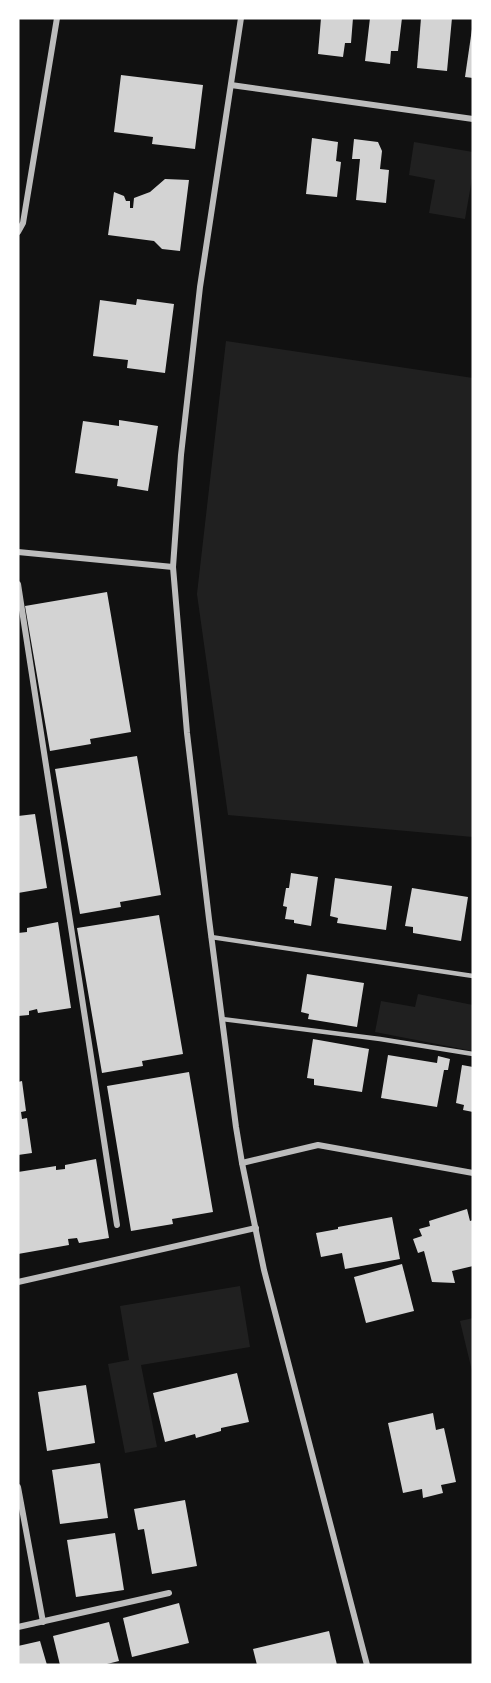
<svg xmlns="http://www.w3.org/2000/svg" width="491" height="1683" viewBox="0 0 491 1683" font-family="Spectral,serif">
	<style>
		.green { fill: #202020 }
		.building { fill: #d3d3d3 }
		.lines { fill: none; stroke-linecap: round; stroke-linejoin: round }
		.service { stroke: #bcbcbc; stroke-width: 4.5 }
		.minor { stroke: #bcbcbc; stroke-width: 6 }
	</style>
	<rect width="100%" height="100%" fill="#111"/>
	<!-- green -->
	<g class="green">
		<polygon points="414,142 473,152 473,173 465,219 429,213 435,180 409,175"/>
		<polygon points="226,341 473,378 473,837 228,815 197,594"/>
		<polygon points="418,994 473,1005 473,1051 375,1032 381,1001 415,1007"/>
		<polygon points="240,1286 250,1347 141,1365 157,1447 125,1453 108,1364 129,1360 120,1306"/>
		<polygon points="473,1318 473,1375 460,1321"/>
	</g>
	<!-- building -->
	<g class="building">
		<polygon points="321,18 353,18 351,43 345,43 343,57 318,54"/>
		<polygon points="370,18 402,18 398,51 391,51 390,64 365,61"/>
		<polygon points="421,18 452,18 447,71 417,68"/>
		<polygon points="472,29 473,29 473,78 465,77"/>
		<polygon points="121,75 203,85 195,149 152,144 153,137 114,132"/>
		<polygon points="312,138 338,142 336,161 341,162 337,197 306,194"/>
		<polygon points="354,139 378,142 382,151 380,169 389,170 386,203 356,200 360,159 352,159"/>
		<polygon points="165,179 189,180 180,251 162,249 154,241 108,235 114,192 124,196 126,201 130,201 130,208 133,208 134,198 150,192"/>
		<polygon points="137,299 174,304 165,373 127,368 128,360 93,356 100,300 136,305"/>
		<polygon points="119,420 158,426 148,491 117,486 118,479 75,473 83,421 119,426"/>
		<polygon points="107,592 131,732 90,739 91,744 50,751 25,606"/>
		<polygon points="137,756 161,895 120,902 121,907 80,914 55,769"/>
		<polygon points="35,814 47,888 18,893 18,816"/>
		<polygon points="291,873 318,877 311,926 294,923 294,920 285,919 287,907 283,906 286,888 289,888"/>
		<polygon points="335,878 392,886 386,930 337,923 338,918 330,916"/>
		<polygon points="412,888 468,897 461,941 413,933 413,927 405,926"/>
		<polygon points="159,915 183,1054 142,1061 143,1066 102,1073 77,928"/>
		<polygon points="58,922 71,1008 38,1013 37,1009 29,1011 29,1015 18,1016 18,933 27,932 27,928"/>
		<polygon points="307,974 364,983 357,1027 308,1019 309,1014 301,1012"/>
		<polygon points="313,1039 369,1049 362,1092 314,1085 314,1079 307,1078"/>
		<polygon points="388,1055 437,1063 438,1056 450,1059 448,1070 444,1070 437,1107 381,1098"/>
		<polygon points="462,1065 473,1067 473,1112 463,1110 464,1105 456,1103"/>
		<polygon points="189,1072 213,1212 172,1219 173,1224 131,1231 107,1086"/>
		<polygon points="22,1081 26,1111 21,1112 22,1119 27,1118 32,1153 18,1155 18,1082"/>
		<polygon points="96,1159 109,1238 79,1243 77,1238 68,1239 69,1245 18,1254 18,1172 56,1166 56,1170 65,1169 65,1165"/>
		<polygon points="467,1209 470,1221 473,1220 473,1266 452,1271 455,1283 432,1282 424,1251 418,1253 413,1239 422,1236 419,1229 430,1226 429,1221"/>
		<polygon points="392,1217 400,1259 345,1269 342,1253 321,1257 316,1233 338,1229 338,1227"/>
		<polygon points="402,1264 414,1311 366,1323 354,1277"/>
		<polygon points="237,1373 249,1422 221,1428 221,1431 196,1438 195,1434 165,1442 153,1393"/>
		<polygon points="86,1385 95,1443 47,1451 38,1392"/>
		<polygon points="433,1413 436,1430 444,1428 456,1482 441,1485 443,1493 423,1498 422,1489 403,1493 388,1423"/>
		<polygon points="100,1463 108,1518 60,1524 52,1470"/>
		<polygon points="185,1500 197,1566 152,1574 144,1529 138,1530 134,1509"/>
		<polygon points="115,1533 124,1590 76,1597 67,1540"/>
		<polygon points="179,1603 189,1643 132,1657 123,1618"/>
		<polygon points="109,1622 119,1661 103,1665 60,1665 53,1636"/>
		<polygon points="329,1631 337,1665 257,1665 253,1649"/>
		<polygon points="40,1641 47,1665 18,1665 18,1646"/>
	</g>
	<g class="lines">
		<!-- service -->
		<g class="service">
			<polyline points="211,937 473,976"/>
			<polyline points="222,1019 380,1039 473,1054"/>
		</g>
		<!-- minor -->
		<g class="minor">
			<polyline points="241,18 200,287 181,455 173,567 187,733 209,919 236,1127 242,1163 264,1270 367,1665"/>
			<polyline points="231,85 473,119"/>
			<polyline points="18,232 23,223 57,18"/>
			<polyline points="18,552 173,567"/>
			<polyline points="18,584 117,1225"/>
			<polyline points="242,1163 318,1145 473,1173"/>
			<polyline points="18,1282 256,1228"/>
			<polyline points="18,1487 43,1622"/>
			<polyline points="18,1627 169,1593"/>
		</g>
	</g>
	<!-- border -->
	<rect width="491" height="1683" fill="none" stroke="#ffffff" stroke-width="39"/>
</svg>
